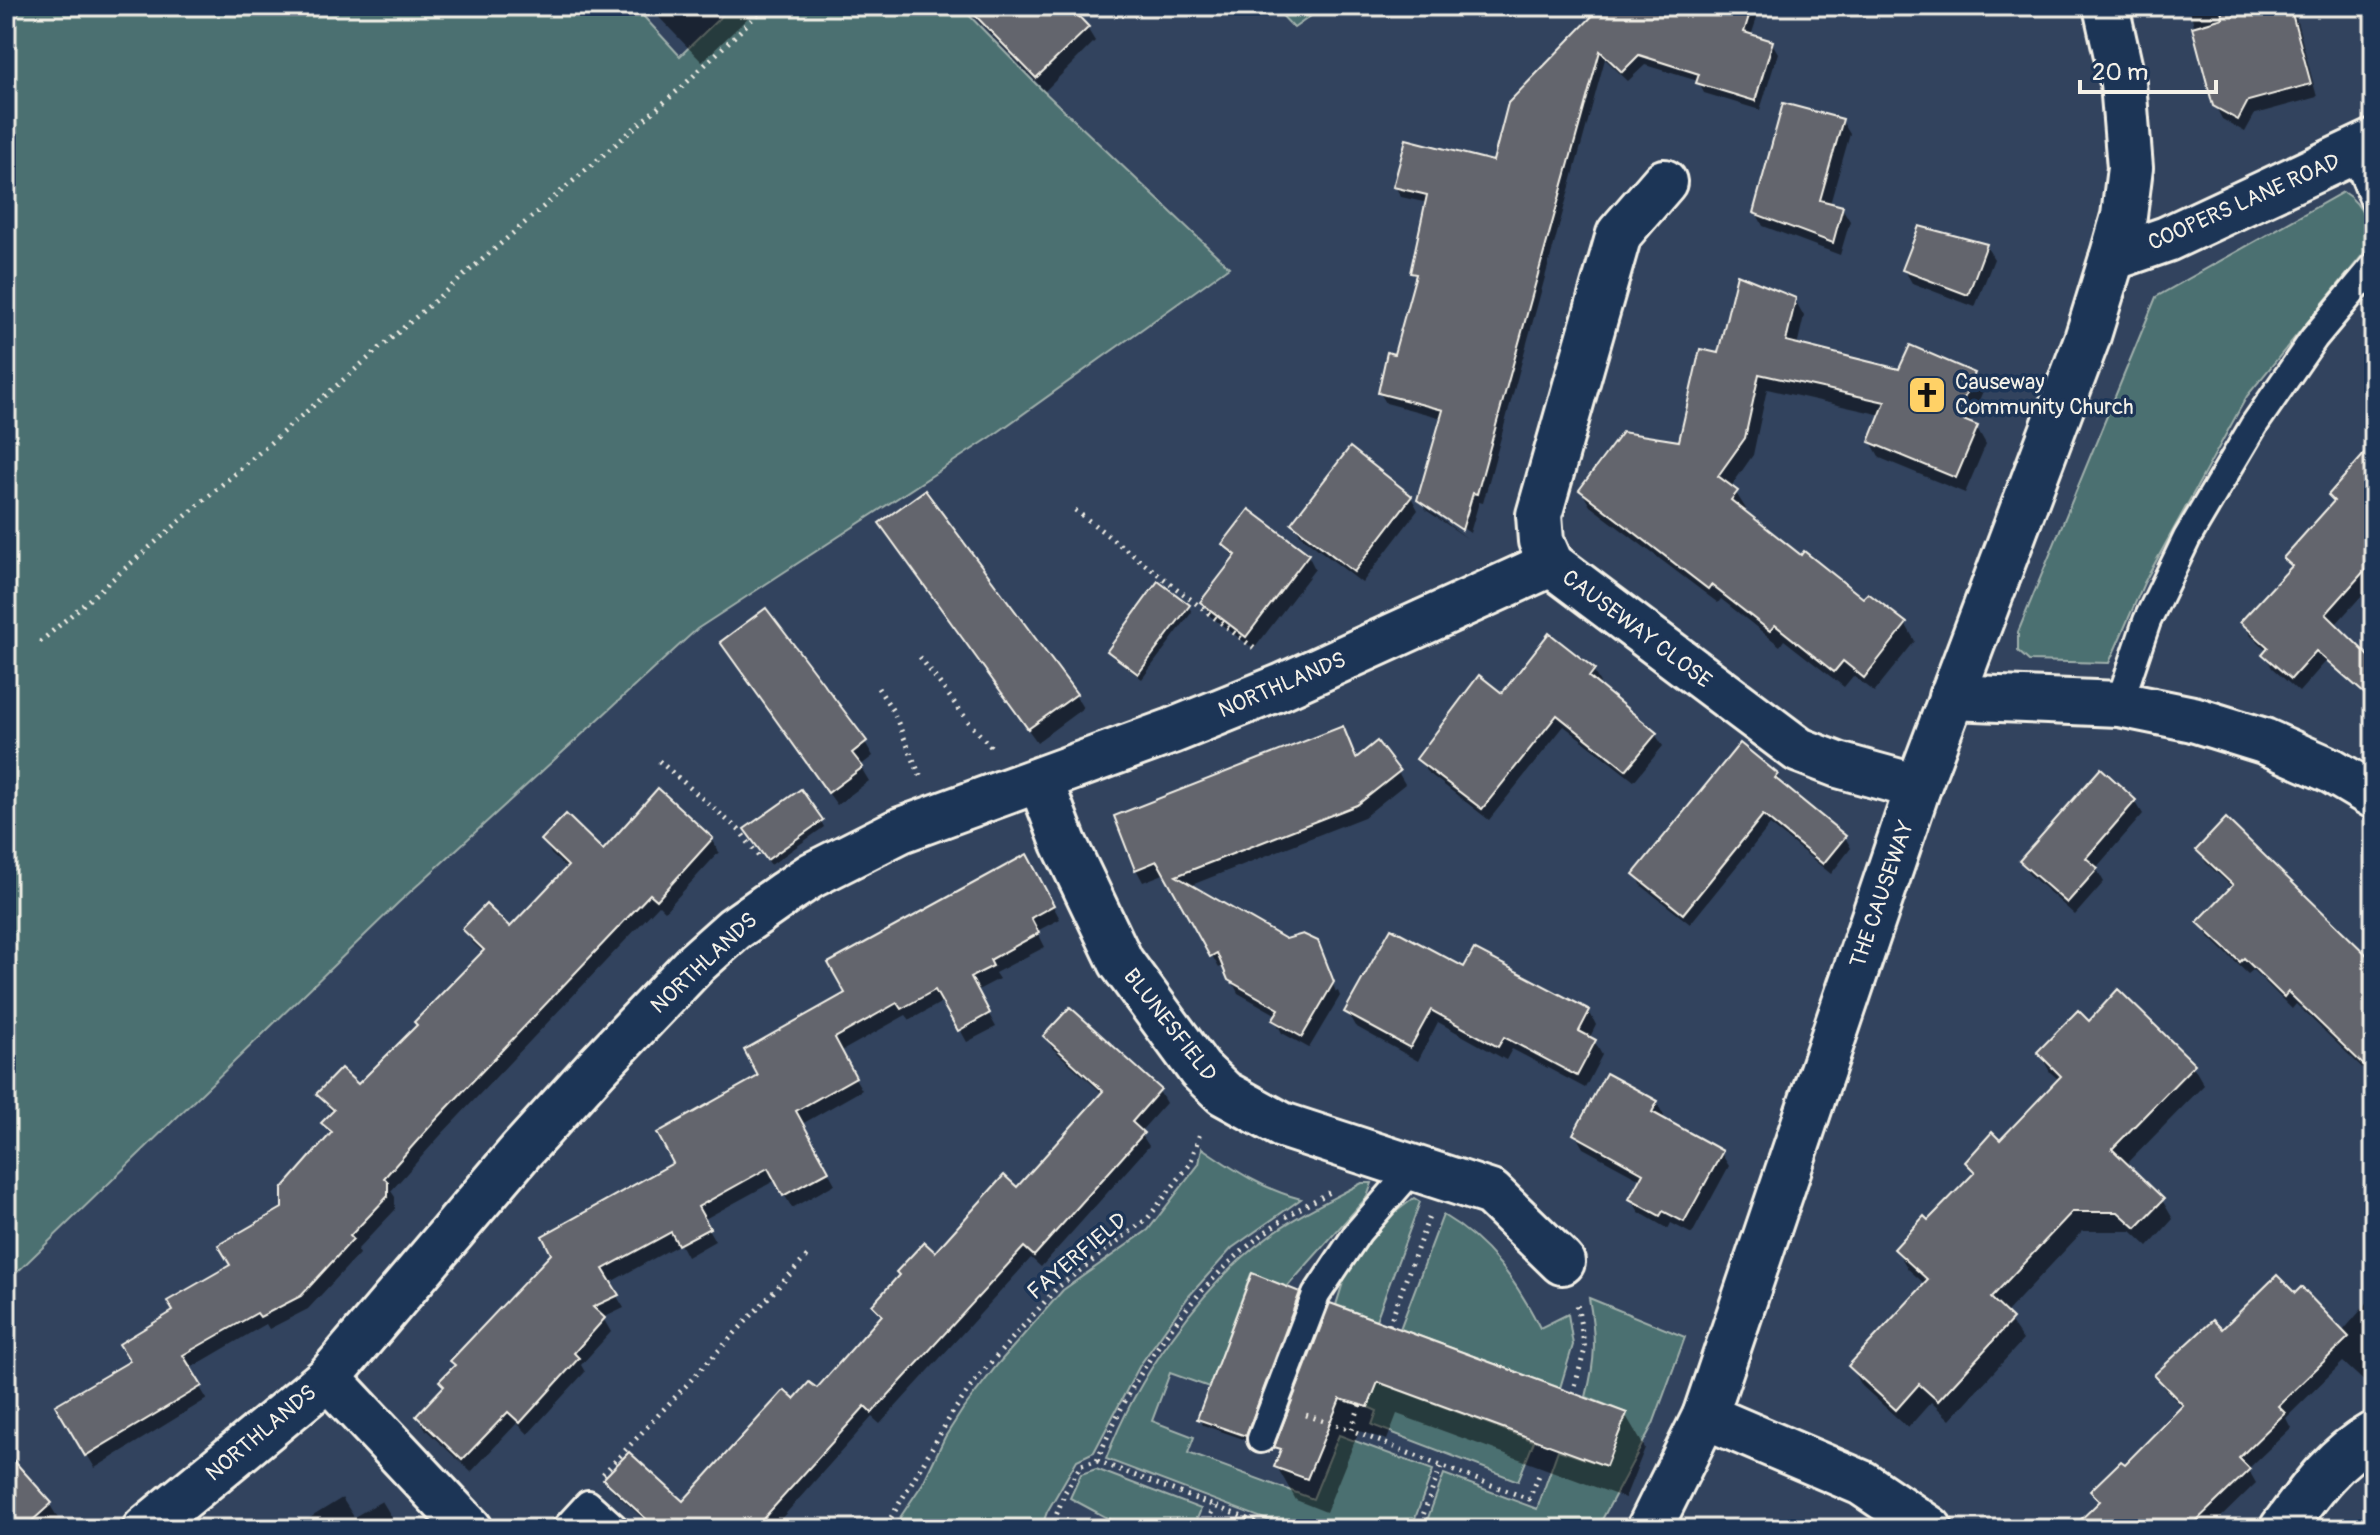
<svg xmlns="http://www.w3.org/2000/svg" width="2380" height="1535" viewBox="0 0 2380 1535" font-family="Pangolin,sans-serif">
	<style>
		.green { fill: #4c7071; stroke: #a0b0ac; stroke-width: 2 }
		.shadow { fill: #0007 }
		.building { fill: #64656d; stroke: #f4f1e8; stroke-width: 2 }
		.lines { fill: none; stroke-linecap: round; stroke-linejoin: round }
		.service-casing { stroke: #f4f1e8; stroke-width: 32 }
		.minor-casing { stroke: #f4f1e8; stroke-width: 50 }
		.secondary-casing { stroke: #f4f1e8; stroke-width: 50 }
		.path { stroke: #f4f1e8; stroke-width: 5; stroke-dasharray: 2 6; stroke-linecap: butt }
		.service { stroke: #1d3557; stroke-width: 26 }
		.minor { stroke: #1d3557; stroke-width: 44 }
		.secondary { stroke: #1d3557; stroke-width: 44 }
		.labels { text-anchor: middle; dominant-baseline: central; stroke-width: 7; stroke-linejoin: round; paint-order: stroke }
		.street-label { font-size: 22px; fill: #f4f1e8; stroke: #1d3557 }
		.poi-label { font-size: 22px; fill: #f4f1e8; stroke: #1d3557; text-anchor: start }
	</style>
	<rect width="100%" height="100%" fill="#32435e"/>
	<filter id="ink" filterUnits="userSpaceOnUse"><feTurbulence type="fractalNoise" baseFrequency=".0125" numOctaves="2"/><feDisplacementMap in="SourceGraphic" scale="16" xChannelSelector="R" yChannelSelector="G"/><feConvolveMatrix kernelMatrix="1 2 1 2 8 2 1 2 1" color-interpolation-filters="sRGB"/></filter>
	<g filter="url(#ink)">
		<!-- green -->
		<g class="green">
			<polygon points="6,6 634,6 680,56 732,6 960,6 1036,84 1229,267 991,437 697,629 398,903 6,1283"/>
			<polygon points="1273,6 1325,6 1294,28"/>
			<path d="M 2343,192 C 2365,205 2371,229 2365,252 L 2247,396 L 2144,583 L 2109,663 L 2029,661 L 2018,651 L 2018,632 L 2156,297 Z"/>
			<path d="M 1202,1148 C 1234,1170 1263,1189 1301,1199 L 1232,1248 L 1189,1296 L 1140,1365 L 1094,1452 L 1077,1460 L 1047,1512 L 1041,1529 L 905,1529 L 897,1522 L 923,1483 L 945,1437 L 963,1409 L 998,1364 L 1063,1290 L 1148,1230 L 1199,1164 Z"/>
			<path d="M 1362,1183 L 1372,1183 L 1367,1197 L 1287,1287 L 1251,1274 L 1209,1387 L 1170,1373 L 1152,1421 L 1194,1437 L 1188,1453 L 1313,1499 L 1339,1435 L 1433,1470 L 1411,1529 L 1291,1529 L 1106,1459 C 1136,1379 1198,1290 1266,1238 C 1295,1216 1330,1200 1362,1183 Z"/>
			<polygon points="1414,1198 1420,1202 1376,1320 1336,1305 1346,1273 1372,1230"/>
			<path d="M 1443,1215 C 1489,1242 1517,1282 1540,1328 L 1568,1314 L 1573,1345 L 1560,1388 L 1400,1329 Z"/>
			<path d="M 1589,1298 L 1685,1337 L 1653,1424 L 1597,1529 L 1424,1529 L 1444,1474 L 1537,1509 L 1558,1450 L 1606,1466 L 1627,1413 L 1586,1397 C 1596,1359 1596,1337 1589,1298 Z"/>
			<polygon points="1378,1382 1534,1441 1518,1481 1372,1425 1377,1411 1368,1407"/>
			<polygon points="1096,1469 1201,1509 1193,1529 1135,1529 1111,1520 1070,1498 1081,1474"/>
		</g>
		<!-- shadow -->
		<g class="shadow">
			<polygon points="648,6 760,6 702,62"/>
			<polygon points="963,6 1066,6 1087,28 1095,41 1045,91"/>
			<polygon points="1605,6 1761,6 1751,36 1772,43 1778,53 1760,110 1704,93 1698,81 1645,65 1628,81 1605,59 1483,503 1479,502 1470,533 1424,502 1424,506 1468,539 1426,510 1420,499 1442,418 1386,403 1380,393 1395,356 1416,279 1413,272 1428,203 1401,197 1395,186 1494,163"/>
			<polygon points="2189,6 2295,6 2293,7 2317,97 2255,114 2245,132 2222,119 2215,105"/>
			<polygon points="1842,121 1850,134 1830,204 1842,208 1850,221 1840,255 1763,226 1756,212"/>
			<polygon points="1986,246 1994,259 1975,307 1912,283 1904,269"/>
			<polygon points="1795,300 1804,316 1797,346 1901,372 1974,375 1983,391 1969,424 1977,428 1986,444 1965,493 1880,458 1871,442 1882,415 1767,389 1753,455 1730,488 1736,493 1746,509 1743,512 1801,558 1864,601 1906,625 1915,641 1874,692 1853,676 1844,687 1784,640 1780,646 1721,599 1718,603 1590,506 1581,490 1681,443 1720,355"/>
			<polygon points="2374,447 2374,582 2335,625 2344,641 2299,692 2272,668 2265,654 2268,651 2251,636 2243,622 2292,569 2286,558 2335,503 2330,496"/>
			<polygon points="1411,497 1418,510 1362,583 1301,536 1294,523"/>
			<polygon points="890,537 1075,695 1083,708 1037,742"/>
			<polygon points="1225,544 1308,555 1315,569 1254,649 1210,616 1203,602 1235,560"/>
			<polygon points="1188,606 1192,612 1142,679 1113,657 1109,651"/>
			<polygon points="730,656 865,742 873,756 860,766 869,781 837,805"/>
			<polygon points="1593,670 1600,683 1598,686 1655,734 1663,746 1634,781 1564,726 1489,820 1426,771 1419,759 1503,696"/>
			<polygon points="1342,728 1357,760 1398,772 1405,784 1364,817 1189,886 1286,941 1320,952 1336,992 1338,991 1340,996 1309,1048 1282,1033 1275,1020 1277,1015 1238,993 1224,965 1219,968 1166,873 1143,882 1136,869"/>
			<polygon points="1777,775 1783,787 1845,837 1851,848 1831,874 1770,825 1690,924 1642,886 1636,874"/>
			<polygon points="2135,801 2143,814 2096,868 2104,882 2075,915 2029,874 2021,861"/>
			<polygon points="821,821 824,827 771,865 750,836"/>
			<polygon points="711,839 719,852 665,911 659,905 440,1136 391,1191 395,1197 395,1210 357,1250 359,1254 308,1309 269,1329 266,1324 189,1369 207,1399 95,1468 58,1406 132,1362 175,1312 232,1266 284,1209 331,1136 324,1123 333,1114 319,1094 358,1087 418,1026 484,953 472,942 464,929 510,930 567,869 551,854 544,840 603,853"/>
			<polygon points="2198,850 2367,958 2372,952 2374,954 2374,1079 2296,1004 2292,1009 2253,970 2248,974 2208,936 2200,922 2233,888 2206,863"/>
			<polygon points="1034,870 1060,919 1037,931 1045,947 995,973 999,979 976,991 996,1027 967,1042 944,1001 910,1020 906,1015 840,1052 862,1090 802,1124 835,1184 792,1208 776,1180 703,1220 715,1241 687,1257 680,1244 609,1283 624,1308 603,1318 611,1332 581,1365 585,1372 528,1434 517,1423 471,1472 425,1429 418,1417 445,1388 456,1367 453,1361 676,1163 761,1076 848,994"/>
			<polygon points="1465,970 1589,1011 1596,1025 1589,1039 1595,1042 1602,1055 1585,1088 1512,1049 1506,1060 1438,1022 1418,1061 1355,1026 1347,1012"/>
			<polygon points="2089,1024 2193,1066 2204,1085 2126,1165 2162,1200 2173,1219 2148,1247 2131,1231 2083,1231 2005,1314 2023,1340 1950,1420 1931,1402 1908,1428 1862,1386 1851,1366 1926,1285 1908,1269 1896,1249 1929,1223 1975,1175 1968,1162 2000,1142 2059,1080 2050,1072 2039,1052"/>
			<polygon points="1046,1037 1159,1091 1166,1103 1140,1132 1149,1146 1041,1267 1031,1258 880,1424 872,1417 772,1529 654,1529 613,1491 606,1479 683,1504 794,1401 817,1391 882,1318 875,1306 1017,1190 1103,1094 1052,1048"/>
			<polygon points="1657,1103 1664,1116 1662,1120 1721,1153 1729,1166 1692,1234 1671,1223 1668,1229 1639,1212 1631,1199 1642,1180 1583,1148 1575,1134"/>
			<polygon points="1299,1293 1302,1300 1249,1441 1203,1425 1199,1418"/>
			<polygon points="2374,1295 2374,1379 2368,1385 2343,1362 2286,1418 2291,1428 2248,1469 2256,1483 2209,1529 2074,1529 2100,1504 2092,1491 2125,1467 2183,1408 2164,1388 2157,1375 2222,1332 2295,1296 2342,1332"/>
			<polygon points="1331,1306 1625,1414 1645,1448 1625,1498 1397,1414 1387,1440 1359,1431 1326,1512 1296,1500 1277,1467 1281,1454 1277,1447"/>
			<polygon points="6,1479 50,1505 58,1518 45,1529 6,1529"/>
			<polygon points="342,1498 354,1517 382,1501 399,1529 292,1529"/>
			<polygon points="1112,1523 1129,1529 1110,1529"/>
		</g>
		<!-- building -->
		<g class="building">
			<polygon points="966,6 1069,6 1089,27 1036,78"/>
			<polygon points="1602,6 1752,6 1744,32 1773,41 1755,101 1696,83 1699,74 1639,55 1622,72 1600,51 1477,494 1473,493 1462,530 1417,500 1443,410 1378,393 1387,352 1394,354 1416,274 1410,273 1427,195 1393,187 1406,139 1493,161 1508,103"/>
			<polygon points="2220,6 2290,6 2311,84 2248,101 2238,120 2213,106 2192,27 2223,18"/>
			<polygon points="1783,103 1843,119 1820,200 1843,206 1833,243 1753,213"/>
			<polygon points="1919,226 1987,244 1968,295 1902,270"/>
			<polygon points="1737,274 1796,298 1786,341 1899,369 1910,345 1975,373 1956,417 1978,426 1956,478 1869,442 1885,402 1759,374 1745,438 1718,476 1738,491 1731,500 1801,555 1804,551 1863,598 1868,593 1907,623 1864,678 1843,661 1834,672 1775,625 1770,631 1711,585 1708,589 1579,490 1622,432 1679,441 1700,349 1718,353"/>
			<polygon points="2374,443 2374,560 2326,614 2374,661 2374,702 2316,651 2291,679 2262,654 2268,647 2240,622 2292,566 2283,558 2334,501 2328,495"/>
			<polygon points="1350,447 1412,496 1354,572 1291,523"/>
			<polygon points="925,490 1077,694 1028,729 879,523"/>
			<polygon points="1249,509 1309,554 1246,637 1200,602 1236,555 1222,544"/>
			<polygon points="1158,581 1190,605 1138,674 1107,651"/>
			<polygon points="766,608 867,741 852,753 863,767 828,793 720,642"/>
			<polygon points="1549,633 1595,669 1589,677 1657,733 1626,770 1557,715 1482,809 1416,759 1479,675 1502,693"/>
			<polygon points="1343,726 1356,758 1377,741 1400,771 1357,805 1176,876 1286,939 1303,934 1318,941 1334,982 1302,1037 1272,1020 1279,1009 1228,980 1217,953 1210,957 1157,861 1135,870 1114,816"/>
			<polygon points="1740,743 1778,774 1775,778 1846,836 1823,864 1763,815 1683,914 1633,874"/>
			<polygon points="2101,768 2136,800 2086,858 2098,868 2067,903 2019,861"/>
			<polygon points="658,788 713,838 657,900 650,894 433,1123 384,1178 388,1182 388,1196 350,1236 353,1239 301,1296 260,1317 257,1313 183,1355 202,1386 85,1456 55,1405 130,1361 119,1344 173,1311 167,1301 230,1265 218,1245 282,1208 282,1189 332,1132 321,1123 334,1110 316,1094 341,1068 358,1084 417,1025 414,1022 484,950 462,929 486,904 510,927 568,866 541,840 566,814 603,850"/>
			<polygon points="801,789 823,820 767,860 744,829"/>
			<polygon points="2226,818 2374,962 2374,1075 2288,992 2284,997 2244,958 2240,962 2197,922 2233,885 2196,850"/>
			<polygon points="1027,854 1054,905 1031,918 1039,933 990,960 993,966 971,977 990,1013 958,1031 935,990 901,1009 897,1003 835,1038 856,1077 796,1111 829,1171 783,1196 768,1168 698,1207 710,1228 678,1245 671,1232 603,1269 619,1295 593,1307 605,1318 574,1353 579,1358 520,1423 508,1412 462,1460 416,1416 444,1386 439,1381 455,1365 450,1361 551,1254 542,1236 673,1163 657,1133 758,1076 744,1050 845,993 828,963"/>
			<polygon points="1391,928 1464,967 1474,949 1590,1010 1579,1031 1596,1040 1577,1076 1504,1037 1498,1047 1431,1010 1410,1048 1344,1012"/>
			<polygon points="2118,989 2195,1064 2112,1149 2164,1199 2136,1228 2118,1212 2072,1212 1991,1298 2013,1319 1938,1401 1919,1384 1896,1410 1848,1366 1928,1280 1894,1249 1924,1216 1928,1220 1975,1172 1965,1162 1992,1132 2000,1140 2061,1076 2037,1052 2078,1010 2089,1021"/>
			<polygon points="1070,1007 1161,1089 1132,1122 1144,1133 1034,1256 1024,1247 872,1413 865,1406 754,1529 657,1529 603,1479 629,1452 683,1501 784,1390 794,1399 809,1382 817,1388 882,1315 872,1305 899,1275 896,1272 924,1242 935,1252 1004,1175 1017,1187 1103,1091 1043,1036"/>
			<polygon points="1606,1073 1658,1101 1652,1112 1723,1151 1684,1222 1663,1211 1660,1216 1629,1199 1643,1173 1573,1134"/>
			<polygon points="1252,1273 1300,1292 1246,1436 1197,1419"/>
			<polygon points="2277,1275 2295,1293 2301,1287 2349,1337 2278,1406 2285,1413 2239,1458 2250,1469 2188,1529 2071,1529 2100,1501 2090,1491 2121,1461 2125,1464 2183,1405 2154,1375 2213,1320 2222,1329"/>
			<polygon points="1330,1303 1627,1413 1606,1466 1378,1382 1368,1407 1340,1399 1307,1479 1274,1467 1281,1449 1274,1447"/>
			<polygon points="6,1452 52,1503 23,1529 6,1529"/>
		</g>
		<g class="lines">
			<!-- service casing -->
			<g class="service-casing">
				<g id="service">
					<polyline points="2354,152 2374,200"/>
					<polyline points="2119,704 2147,621 2187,538 2254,425 2314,338 2374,266"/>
					<polyline points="1261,1439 1316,1295 1358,1232 1413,1169"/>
					<polyline points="565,1529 588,1504 616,1529"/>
				</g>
			</g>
			<!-- minor casing -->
			<g class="minor-casing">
				<g id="minor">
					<polyline points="1664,182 1619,234 1539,515 1541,541 1551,564 1799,750 1838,765 1918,787"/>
					<polyline points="2112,258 2167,239 2374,142"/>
					<polyline points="1951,697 2119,704 2193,719 2264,741 2332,771 2374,796"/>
					<polyline points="1040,780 1064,843 1121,962 1200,1070 1224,1093 1282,1125 1491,1193 1562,1262"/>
					<polyline points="328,1378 470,1529"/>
					<polyline points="1705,1416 1862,1483 1930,1529"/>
					<polyline points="145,1529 328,1378 521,1151 597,1067 697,962 734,929 785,893 812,875 901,830 1172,731 1281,687 1551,564"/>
					<path d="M 2282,1529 C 2309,1492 2333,1457 2374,1434"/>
				</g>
			</g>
			<!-- secondary casing -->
			<g class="secondary-casing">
				<polyline id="secondary" points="1649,1529 1705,1416 1918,787 2087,339 2112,258 2124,216 2130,168 2123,83 2106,6"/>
			</g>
			<!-- path -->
			<g class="path">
				<polyline points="1075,510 1255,649"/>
				<polyline points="40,642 683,86 766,6"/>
				<polyline points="920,657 971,725 994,750"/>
				<polyline points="878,688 893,711 921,778"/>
				<polyline points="659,761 740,831 759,857"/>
				<polyline points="1389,1325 1429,1217"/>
				<polyline points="1573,1393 1585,1349 1577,1304"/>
				<polyline points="1360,1405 1351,1430 1441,1466"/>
				<polyline points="1306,1415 1351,1430"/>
				<polyline points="1097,1461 1274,1529"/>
				<polyline points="603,1474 810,1253"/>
				<polyline points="881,1529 889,1521"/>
				<polyline points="898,1529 889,1521 953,1412 978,1377 1057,1288 1148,1218 1190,1164 1201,1130"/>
				<path d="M 1051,1529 L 1065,1492 L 1081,1465 L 1097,1461 C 1137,1363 1198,1278 1286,1217 C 1301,1207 1318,1199 1334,1190"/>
				<polyline points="1205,1529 1214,1506"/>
				<polyline points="1418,1529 1441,1466 1529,1499 1540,1473"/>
			</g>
			<!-- service -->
			<use href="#service" class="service"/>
			<!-- minor -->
			<use href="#minor" class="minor"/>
			<!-- secondary -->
			<use href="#secondary" class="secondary"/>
		</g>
	</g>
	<!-- icons -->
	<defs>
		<g id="church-square" transform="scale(2)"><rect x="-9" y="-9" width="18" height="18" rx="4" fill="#ffd166" stroke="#1d3557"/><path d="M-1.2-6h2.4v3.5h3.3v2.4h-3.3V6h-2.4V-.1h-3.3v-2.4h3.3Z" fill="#111"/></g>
	</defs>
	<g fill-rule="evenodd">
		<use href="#church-square" x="1927" y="395"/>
	</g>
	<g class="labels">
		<!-- street labels -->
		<g class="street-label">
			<text transform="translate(2244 202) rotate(-24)">COOPERS LANE ROAD</text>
			<text transform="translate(1637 629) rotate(37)">CAUSEWAY CLOSE</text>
			<text transform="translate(1282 685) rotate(-23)">NORTHLANDS</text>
			<text transform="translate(1882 894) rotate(-71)">THE CAUSEWAY</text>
			<text transform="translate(704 963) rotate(-43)">NORTHLANDS</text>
			<text transform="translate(1170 1025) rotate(52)">BLUNESFIELD</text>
			<text transform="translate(1077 1256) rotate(-40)">FAYERFIELD</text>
			<text transform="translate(261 1433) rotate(-40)">NORTHLANDS</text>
		</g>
		<!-- poi labels -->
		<g class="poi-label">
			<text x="1955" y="382">Causeway<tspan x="1955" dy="25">Community Church</tspan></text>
		</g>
	</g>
	<!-- margin -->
	<rect width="2380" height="1535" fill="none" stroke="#1d3557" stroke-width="32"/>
	<rect x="16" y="16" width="2348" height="1503" fill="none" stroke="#f4f1e8" stroke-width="3" filter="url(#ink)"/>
	<!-- scale -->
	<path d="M2080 80v12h136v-12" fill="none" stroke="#f4f1e8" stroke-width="4"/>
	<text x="2092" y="80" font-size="24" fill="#f4f1e8" stroke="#1d3557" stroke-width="6" paint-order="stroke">20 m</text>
</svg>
